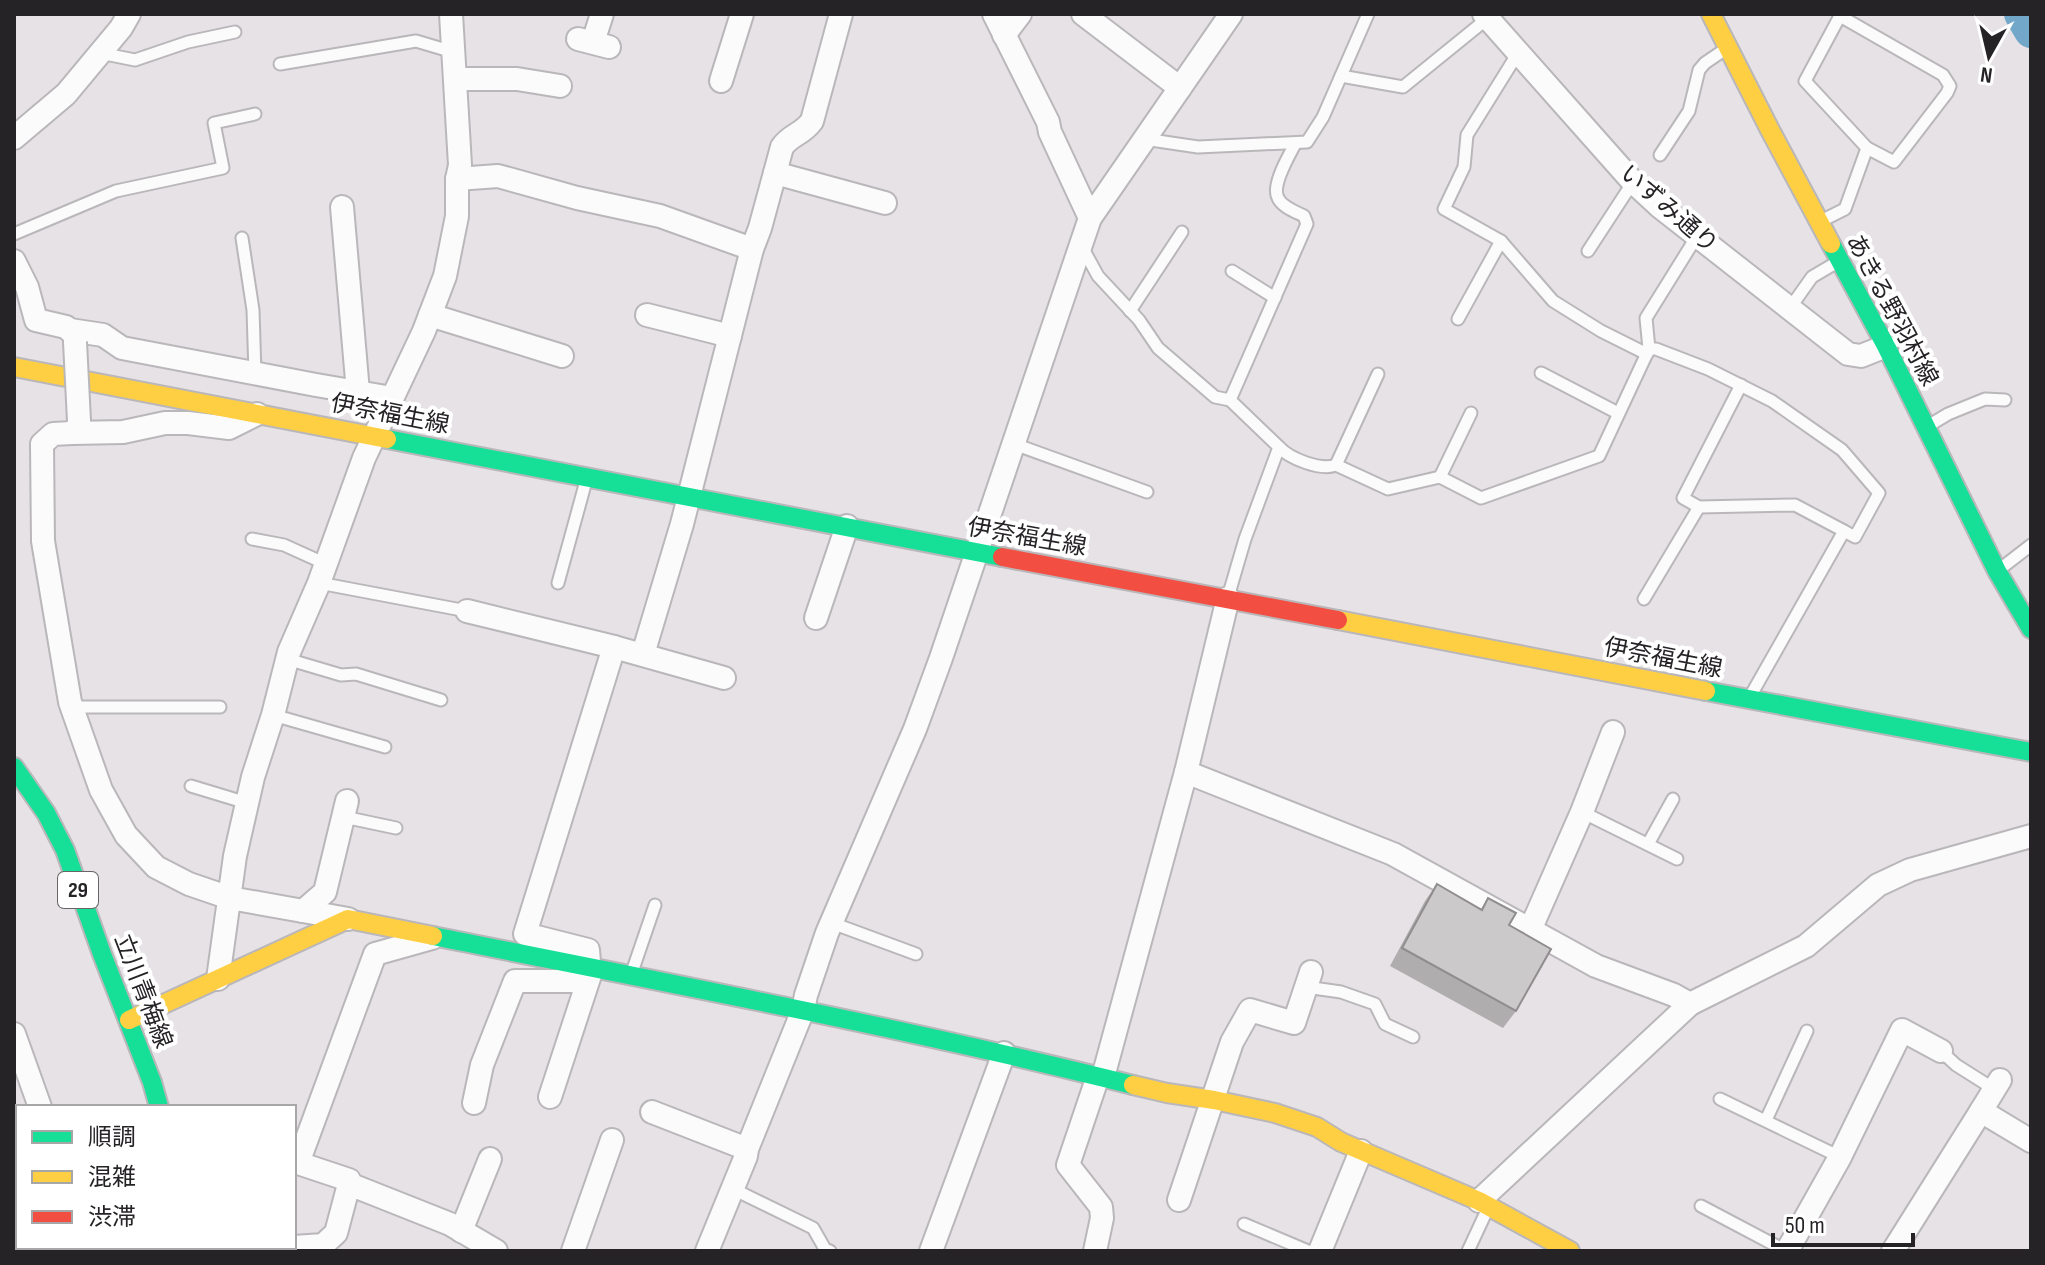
<svg xmlns="http://www.w3.org/2000/svg" width="2045" height="1265" viewBox="0 0 2045 1265" font-family="'Sofia Sans Condensed','Noto Sans JP',sans-serif">
	<style>
		.lines { fill: none; stroke-linecap: round; stroke-linejoin: round }
		.river { stroke: #72a7c9; stroke-width: 34 }
		.lane-casing { stroke: #bab7ba; stroke-width: 15 }
		.street-casing { stroke: #bab7ba; stroke-width: 26 }
		.fast-casing { stroke: #bab7ba; stroke-width: 22 }
		.slow-casing { stroke: #bab7ba; stroke-width: 22 }
		.jam-casing { stroke: #bab7ba; stroke-width: 22 }
		.lane { stroke: #fbfbfb; stroke-width: 11 }
		.street { stroke: #fbfbfb; stroke-width: 22 }
		.fast { stroke: #16e098; stroke-width: 18 }
		.slow { stroke: #ffcf43; stroke-width: 18 }
		.jam { stroke: #f24e42; stroke-width: 18 }
		.street-bridge-casing { stroke: #bab7ba; stroke-width: 26; stroke-linecap: butt }
		.street-bridge { stroke: #fbfbfb; stroke-width: 22 }
		.wall { fill: #afadae }
		.building { fill: #ccc9ca; stroke: #8f8d8d; stroke-width: 2 }
		.labels { text-anchor: middle; dominant-baseline: central; stroke-width: 8; stroke-linejoin: round; paint-order: stroke }
		.shield { fill: #fff; stroke: #676567; stroke-width: 2 }
		.shield-label { font-size: 22px; font-weight: bold; fill: #262326 }
		.street-label { font-size: 24px; fill: #262326; stroke: #fff }
	</style>
	<rect width="100%" height="100%" fill="#e6e2e6"/>
	<g class="lines">
		<!-- river -->
		<polyline class="river" points="2021,14 2031,31"/>
		<!-- lane casing -->
		<g class="lane-casing">
			<g id="lane">
				<polyline points="1840,16 1943,75 1950,86 1947,93 1894,162 1867,148"/>
				<polyline points="100,53 135,60 188,42 235,32"/>
				<polyline points="1518,53 1467,135 1464,167 1444,209 1501,241 1553,301 1601,331 1647,354"/>
				<polyline points="280,64 416,41 453,52"/>
				<polyline points="1341,76 1403,87 1488,18"/>
				<polyline points="1144,139 1198,147 1307,142 1323,117 1368,14"/>
				<polyline points="1660,155 1689,111 1699,70 1705,63 1727,48"/>
				<polyline points="1821,221 1845,209 1867,148 1805,81 1841,14"/>
				<polyline points="14,234 116,191 223,168 214,123 255,114"/>
				<polyline points="242,238 253,310 255,374"/>
				<polyline points="1081,245 1098,276 1139,320 1158,348 1215,397 1230,400 1279,447 1245,539 1228,597"/>
				<polyline points="1588,251 1633,182"/>
				<polyline points="1232,271 1275,298"/>
				<polyline points="1790,308 1812,277 1839,261"/>
				<polyline points="1130,311 1182,232"/>
				<polyline points="1458,319 1501,241"/>
				<polyline points="1649,349 1656,349 1708,369 1772,401 1842,450 1879,493 1855,537 1844,531"/>
				<polyline points="1541,373 1618,413"/>
				<polyline points="1741,385 1683,498 1699,507 1795,505 1844,531 1751,695"/>
				<path d="M 1230,400 L 1307,224 L 1304,216 C 1296,212 1282,207 1278,198 C 1271,185 1289,156 1295,144"/>
				<polyline points="1928,426 1948,414 1985,399 2005,400"/>
				<polyline points="1014,444 1147,492"/>
				<path d="M 1279,447 C 1290,459 1321,471 1336,465 L 1388,489 L 1440,477 L 1481,498 L 1599,456 L 1649,349 L 1646,318 L 1697,236"/>
				<polyline points="1336,465 1378,374"/>
				<polyline points="1440,477 1471,413"/>
				<polyline points="252,539 284,545 326,564"/>
				<polyline points="2000,569 2031,545"/>
				<polyline points="319,583 467,611"/>
				<polyline points="558,583 586,481"/>
				<polyline points="1644,599 1699,507"/>
				<polyline points="287,659 341,675 356,674 441,700"/>
				<polyline points="72,707 220,707"/>
				<polyline points="273,715 385,747"/>
				<polyline points="191,786 247,803"/>
				<polyline points="1582,812 1677,859"/>
				<polyline points="344,817 396,828"/>
				<polyline points="1648,844 1673,799"/>
				<polyline points="832,923 916,954"/>
				<polyline points="631,975 655,905"/>
				<polyline points="1306,987 1341,992 1375,1004 1385,1024 1413,1037"/>
				<polyline points="1941,1051 1956,1065 1994,1089"/>
				<polyline points="1720,1099 1840,1157"/>
				<polyline points="1766,1120 1807,1031"/>
				<polyline points="733,1189 813,1228 825,1249 830,1251"/>
				<polyline points="1701,1206 1786,1251"/>
				<polyline points="1244,1224 1308,1251"/>
				<polyline points="1468,1251 1488,1208"/>
			</g>
		</g>
		<!-- street casing -->
		<g class="street-casing">
			<g id="street">
				<polyline points="994,14 1048,122 1050,132 1090,218"/>
				<polyline points="1083,14 1180,88"/>
				<polyline points="1484,14 1633,182 1659,206 1848,354 1861,356 1886,346"/>
				<polyline points="1004,35 1020,14"/>
				<polyline points="578,39 609,47"/>
				<polyline points="593,42 602,14"/>
				<polyline points="456,79 517,79 560,86"/>
				<polyline points="721,81 742,14"/>
				<polyline points="14,138 66,94 121,28 129,14"/>
				<polyline points="775,173 885,203"/>
				<polyline points="457,179 498,176 577,198 660,216 752,249"/>
				<polyline points="342,207 358,392"/>
				<polyline points="14,261 27,287 36,320 66,327 75,335 75,341"/>
				<polyline points="430,315 562,356"/>
				<polyline points="647,315 730,336"/>
				<polyline points="70,330 103,335 122,348 316,385 392,398"/>
				<polyline points="79,421 77,427 72,433 53,434 42,444 43,541 70,702 101,790 126,835 156,867 189,884 230,898 348,919"/>
				<polyline points="72,433 123,432 165,423 188,423 229,428 257,414"/>
				<polyline points="467,611 614,647 724,678"/>
				<polyline points="816,618 847,526"/>
				<path d="M 643,654 L 682,524 L 752,249 L 760,228 L 782,147 C 791,134 802,135 812,121 L 841,14"/>
				<polyline points="1186,772 1393,854 1596,966 1674,995 1690,1004"/>
				<polyline points="303,911 325,892 347,801"/>
				<polyline points="1530,930 1582,812 1613,732"/>
				<polyline points="218,979 235,856 253,777 273,715 289,652 319,583 364,458 424,331 445,276 457,216 457,179 460,165 451,14"/>
				<polyline points="14,1034 40,1107"/>
				<polyline points="1103,1077 1186,772 1228,598"/>
				<polyline points="550,1097 590,975 588,950 525,934 614,647"/>
				<polyline points="474,1103 482,1065 515,981 578,981 589,967"/>
				<polyline points="1981,1111 2000,1080"/>
				<polyline points="652,1112 747,1149"/>
				<polyline points="349,1184 349,1180 298,1163 375,954 432,938"/>
				<polyline points="1179,1200 1232,1042 1250,1010 1294,1023 1311,972"/>
				<polyline points="1479,1201 1690,1004 1806,946 1878,885 1910,870 2031,836"/>
				<polyline points="461,1231 490,1159"/>
				<polyline points="58,1247 59,1251"/>
				<polyline points="270,1247 286,1247"/>
				<polyline points="294,1247 323,1245 336,1233 349,1184 450,1224 496,1251"/>
				<polyline points="14,1250 36,1247"/>
				<polyline points="573,1251 612,1140"/>
				<polyline points="707,1251 746,1156 747,1149 803,1010 806,995 827,933 915,729 941,658 1090,218 1231,14"/>
				<polyline points="931,1251 1004,1053"/>
				<polyline points="1095,1251 1102,1218 1101,1207 1068,1165 1098,1076"/>
				<polyline points="1320,1251 1361,1151"/>
				<polyline points="1787,1251 1840,1157 1902,1030 1941,1051"/>
				<polyline points="1893,1251 1981,1111 2031,1141"/>
			</g>
		</g>
		<!-- fast casing -->
		<g class="fast-casing">
			<g id="fast">
				<polyline points="1831,244 1886,346 1997,571 2031,629"/>
				<polyline points="387,439 1002,557"/>
				<polyline points="1706,691 2031,752"/>
				<polyline points="14,767 46,813 65,850 102,954 152,1082 159,1107"/>
				<path d="M 433,936 C 667,983 901,1027 1133,1085"/>
			</g>
		</g>
		<!-- slow casing -->
		<g class="slow-casing">
			<g id="slow">
				<polyline points="1711,14 1770,130 1831,244"/>
				<polyline points="14,367 387,439"/>
				<polyline points="1338,620 1706,691"/>
				<polyline points="129,1020 348,919 433,936"/>
				<polyline points="1133,1085 1167,1093 1214,1100 1275,1113 1317,1127 1341,1142 1479,1201 1570,1251"/>
			</g>
		</g>
		<!-- jam casing -->
		<g class="jam-casing">
			<g id="jam">
				<polyline points="1002,557 1338,620"/>
				<polyline points="185,1247 186,1251"/>
			</g>
		</g>
		<!-- lane -->
		<use href="#lane" class="lane"/>
		<!-- street -->
		<use href="#street" class="street"/>
		<!-- fast -->
		<use href="#fast" class="fast"/>
		<!-- slow -->
		<use href="#slow" class="slow"/>
		<!-- jam -->
		<use href="#jam" class="jam"/>
		<!-- street-bridge casing -->
		<g class="street-bridge-casing">
			<polyline id="street-bridge" points="75,342 79,421"/>
		</g>
		<!-- street-bridge -->
		<use href="#street-bridge" class="street-bridge"/>
	</g>
	<!-- wall -->
	<polygon class="wall" points="1437,884 1481,909 1488,898 1509,925 1516,1011 1503,1028 1390,966 1425,901"/>
	<!-- building -->
	<polygon class="building" points="1437,884 1482,910 1488,898 1516,913 1509,925 1551,949 1516,1011 1402,948"/>
	<g class="labels">
		<!-- shield labels -->
		<rect class="shield" x="58" y="872" width="40" height="36" rx="6"/>
		<g class="shield-label">
			<text x="78" y="890">29</text>
		</g>
		<!-- street labels -->
		<g class="street-label">
			<text transform="translate(1669 209) rotate(41)">いずみ通り</text>
			<text transform="translate(1892 310) rotate(62)">あきる野羽村線</text>
			<text transform="translate(390 414) rotate(11)">伊奈福生線</text>
			<text transform="translate(1027 537) rotate(10)">伊奈福生線</text>
			<text transform="translate(1663 658) rotate(11)">伊奈福生線</text>
			<text transform="translate(143 991) rotate(69)">立川青梅線</text>
		</g>
	</g>
	<!-- border -->
	<rect width="2045" height="1265" fill="none" stroke="#262326" stroke-width="32"/>
	<!-- legend -->
	<rect x="16" y="1105" width="280" height="144" fill="#ffffff" stroke="#a8a7a8" stroke-width="2"/>
	<rect x="32" y="1131" width="40" height="12" fill="#16e098" stroke="#a8a7a8" stroke-width="2"/>
	<text x="88" y="1145" font-size="24" fill="#262326">順調</text>
	<rect x="32" y="1171" width="40" height="12" fill="#ffcf43" stroke="#a8a7a8" stroke-width="2"/>
	<text x="88" y="1185" font-size="24" fill="#262326">混雑</text>
	<rect x="32" y="1211" width="40" height="12" fill="#f24e42" stroke="#a8a7a8" stroke-width="2"/>
	<text x="88" y="1225" font-size="24" fill="#262326">渋滞</text>
	<!-- north arrow -->
	<g transform="translate(1989 56) rotate(188)" stroke="#ffffff" stroke-width="6" paint-order="stroke">
	<path d="M0-6L14 30L0 20L-14 30Z" fill="#262326"/>
	<text y="-12" font-size="22" font-weight="bold" text-anchor="middle" fill="#262326">N</text>
	</g>
	<!-- scale -->
	<path d="M1773 1233v12h140v-12" fill="none" stroke="#262326" stroke-width="4"/>
	<text x="1785" y="1233" font-size="24" fill="#262326" stroke="#ffffff" stroke-width="6" paint-order="stroke">50 m</text>
</svg>
